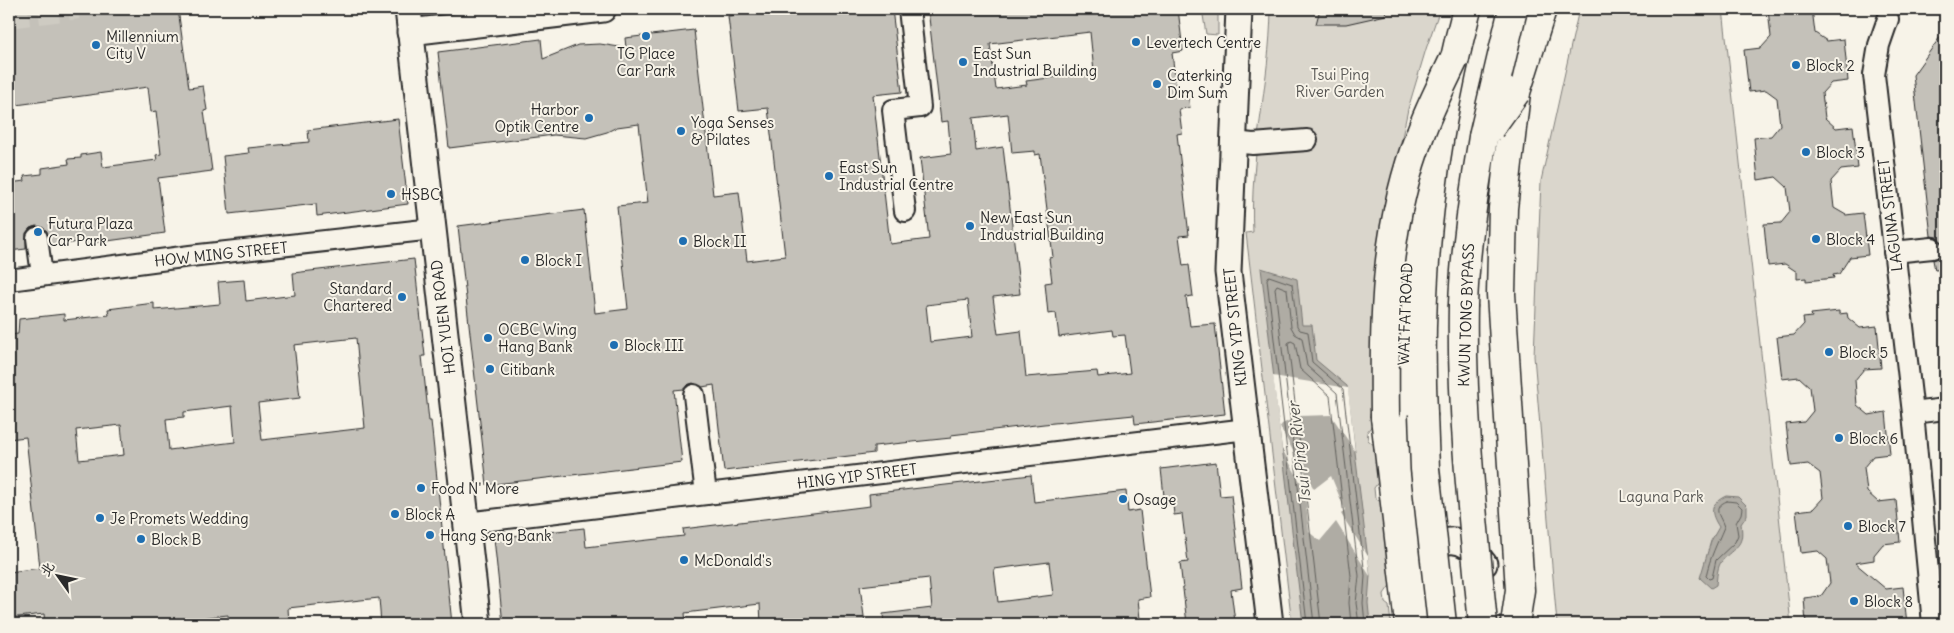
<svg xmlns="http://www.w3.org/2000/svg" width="1954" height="633" viewBox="0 0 1954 633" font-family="Delius,'LXGW WenKai TC',sans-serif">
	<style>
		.green { fill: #dad6cc; stroke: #82807c }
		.water { fill: #afaca4; stroke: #7a7874 }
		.pier { fill: #f7f3e8 }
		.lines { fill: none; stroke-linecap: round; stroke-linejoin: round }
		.shore { stroke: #605f5b; stroke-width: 1 }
		.building { fill: #c4c1b9; stroke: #2b2b2b; fill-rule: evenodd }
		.minor-tunnel { stroke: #cecbc2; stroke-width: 20; stroke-dasharray: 20 10; stroke-linecap: butt }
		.minor-casing { stroke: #2b2b2b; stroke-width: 24 }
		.major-casing { stroke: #2b2b2b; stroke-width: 29 }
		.highway-casing { stroke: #2b2b2b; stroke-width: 31 }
		.minor { stroke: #f7f3e8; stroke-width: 20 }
		.major { stroke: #f7f3e8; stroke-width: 25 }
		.highway { stroke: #f7f3e8; stroke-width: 28 }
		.highway-bridge-casing { stroke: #2b2b2b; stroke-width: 31; stroke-linecap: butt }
		.highway-bridge { stroke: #f7f3e8; stroke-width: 28 }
		.poi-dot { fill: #1f6fb2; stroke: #f7f3e8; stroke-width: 2 }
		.labels { text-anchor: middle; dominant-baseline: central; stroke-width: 4; stroke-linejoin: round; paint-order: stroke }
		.poi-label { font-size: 15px; fill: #2b2b2b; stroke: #f7f3e8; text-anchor: start }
		.park-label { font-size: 15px; fill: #575653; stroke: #f7f3e8 }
		.street-label { font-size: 15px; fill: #2b2b2b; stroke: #f7f3e8 }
		.water-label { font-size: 16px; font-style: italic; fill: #53524f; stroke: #f7f3e8 }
	</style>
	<rect width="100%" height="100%" fill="#f7f3e8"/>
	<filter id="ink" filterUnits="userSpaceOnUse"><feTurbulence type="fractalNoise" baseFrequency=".02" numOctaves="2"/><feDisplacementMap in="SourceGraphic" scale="10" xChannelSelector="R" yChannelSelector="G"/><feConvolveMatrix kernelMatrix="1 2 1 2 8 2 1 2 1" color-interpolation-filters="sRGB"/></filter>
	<g filter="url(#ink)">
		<!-- green -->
		<g class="green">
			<polygon points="1202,9 1218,9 1218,35 1206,34"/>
			<path d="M 1271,9 L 1440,9 L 1426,49 L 1408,109 L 1395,170 L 1373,424 L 1367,432 L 1368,440 L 1375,446 L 1379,481 L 1374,488 L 1375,498 L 1382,503 L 1391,584 L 1384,594 L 1385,603 L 1389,606 L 1391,624 L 1292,624 L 1246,233 L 1253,232 C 1249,157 1270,83 1271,9 Z"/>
			<polygon points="1579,9 1723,9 1791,624 1557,624 1534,356 1541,181"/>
		</g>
		<!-- water -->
		<g class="water">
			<polygon points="1261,268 1297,279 1302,325 1312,325 1316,360 1347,386 1370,576 1368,603 1370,624 1303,624"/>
			<path d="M 1726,496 L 1738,497 L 1747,506 L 1747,515 L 1741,524 C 1745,548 1734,546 1722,561 C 1717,566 1717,578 1716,585 L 1711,588 L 1700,578 L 1711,541 L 1719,527 C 1710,513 1709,504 1726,496 Z"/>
		</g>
		<!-- pier -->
		<polygon class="pier" points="1273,376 1348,388 1355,451 1331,415 1299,416 1282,424 1280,427 1314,489 1331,476 1345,510 1341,514 1368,556 1370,576 1336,522 1320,541 1309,532 1305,496 1307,494 1282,449"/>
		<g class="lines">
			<!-- shore -->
			<g class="shore">
				<path d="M 1727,501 L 1736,502 L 1742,508 L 1741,514 L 1736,523 L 1738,535 L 1735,542 L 1716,560 L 1712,578 L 1709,579 L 1706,576 C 1710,557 1717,544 1724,527 C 1721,516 1710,508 1727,501 Z"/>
				<polyline points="1307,624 1267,279 1269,276 1292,284 1297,326 1300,330 1308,332 1312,362 1343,389 1365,576 1363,603 1365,624"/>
				<polyline points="1314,624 1275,288 1277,285 1287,289 1291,327 1295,334 1302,338 1307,366 1337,393 1359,576 1356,603 1359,624"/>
				<polyline points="1321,624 1288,343 1291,341 1295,343 1300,369 1330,396 1351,576 1349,603 1351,624"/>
			</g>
		</g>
		<!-- building -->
		<g class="building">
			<polygon points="9,9 178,9 189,88 203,86 207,110 204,111 212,171 158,178 165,233 86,244 86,241 50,246 47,231 42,227 36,226 30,228 26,233 26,249 9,251 9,183 25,181 24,176 42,174 42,168 69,164 68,159 81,158 81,155 101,152 103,167 157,160 156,155 161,154 156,111 151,112 148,87 9,106"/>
			<path d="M 791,9 L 892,9 L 902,92 L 873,95 L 890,244 L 929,239 L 920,158 L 951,154 L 948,121 L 941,122 L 928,9 L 1178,9 L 1183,51 L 1172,53 L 1177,94 L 1188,93 L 1190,108 L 1179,109 L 1182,133 L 1177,134 L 1189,235 L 1179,236 L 1183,266 L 1189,265 L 1193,296 L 1186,297 L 1190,326 L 1215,324 L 1225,414 L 1135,424 L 1134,415 L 1044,424 L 951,435 L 951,438 L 874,446 L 874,453 L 724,471 L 714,385 L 702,387 L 693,383 L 687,385 L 684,389 L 674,390 L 682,462 L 487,485 L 458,226 L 584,210 L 595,313 L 628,309 L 617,206 L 648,203 L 639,124 L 617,127 L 607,132 L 586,138 L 554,135 L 449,148 L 438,52 L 541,39 L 543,59 L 578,45 L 600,44 L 626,48 L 625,38 L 694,30 L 713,195 L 739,192 L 747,261 L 785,256 L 768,108 L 739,111 L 728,16 ZM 1090,32 L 1094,72 L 1026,81 L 1027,85 L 996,89 L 990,44 ZM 1008,114 L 1012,153 L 1035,151 L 1035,155 L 1040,154 L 1053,257 L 1049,258 L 1052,282 L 1045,283 L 1048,314 L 1056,313 L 1059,337 L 1112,330 L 1113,336 L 1125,335 L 1130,373 L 1098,377 L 1097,371 L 1026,377 L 1021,331 L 998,334 L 993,297 L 1020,294 L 1003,147 L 976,151 L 973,118 ZM 968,300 L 972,337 L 930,342 L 926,305 Z"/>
			<polygon points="1320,9 1385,9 1386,15 1346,24 1316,24"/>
			<polygon points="1768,9 1812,9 1815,33 1827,41 1844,39 1848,81 1831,83 1822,93 1825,118 1836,128 1853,126 1858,168 1841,170 1831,181 1834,208 1846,215 1863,213 1868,255 1850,257 1839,274 1833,275 1834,278 1806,281 1806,278 1797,279 1797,272 1785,264 1768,266 1764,224 1781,223 1790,212 1787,187 1776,177 1758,180 1754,138 1771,136 1780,125 1777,98 1766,90 1749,92 1744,50 1761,48 1771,37"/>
			<polygon points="1945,30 1945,269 1935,270 1933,260 1939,258 1943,253 1944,246 1937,237 1931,236 1913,75"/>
			<polygon points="398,119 408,204 317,216 316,204 229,214 223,156 249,153 248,148 309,142 308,130"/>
			<path d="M 414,259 L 425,356 L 422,356 L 429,421 L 431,421 L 452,624 L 381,624 L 379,598 L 288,608 L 289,624 L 229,624 L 228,615 L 142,624 L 45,624 L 44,614 L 9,618 L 9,572 L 40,568 L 26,437 L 9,439 L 9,335 L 18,334 L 19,319 L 64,314 L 64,320 L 109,315 L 108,309 L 154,303 L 154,310 L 220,304 L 218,282 L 244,280 L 246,301 L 295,295 L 293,273 ZM 356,338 L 365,428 L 262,440 L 258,403 L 300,398 L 294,345 ZM 232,406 L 235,442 L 169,450 L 166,419 L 184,417 L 184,412 ZM 121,425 L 124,455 L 79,460 L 76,430 Z"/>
			<polygon points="1839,311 1839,314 1847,313 1848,318 1860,328 1877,326 1881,368 1864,369 1855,380 1857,405 1869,415 1886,412 1890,454 1873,456 1864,467 1867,492 1878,502 1896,500 1900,542 1883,544 1874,555 1874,560 1855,563 1886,589 1903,587 1907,624 1806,624 1804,598 1821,596 1830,583 1827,559 1818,551 1801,553 1796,511 1813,509 1823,498 1820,473 1808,464 1791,466 1786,424 1804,422 1813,411 1810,387 1799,377 1782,379 1777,337 1794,335 1804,324 1803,318 1812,317 1811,314"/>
			<polygon points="1216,462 1220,496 1231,495 1242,588 1231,590 1235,622 1187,624 1180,563 1188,562 1182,514 1174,515 1173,504 1165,505 1161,469"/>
			<path d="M 1031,475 L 1034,502 L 1126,491 L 1128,512 L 1140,510 L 1150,597 L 1138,599 L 1140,619 L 1095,624 L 884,624 L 883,614 L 932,608 L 929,578 L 860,586 L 865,624 L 761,624 L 760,604 L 685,613 L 686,624 L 503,624 L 494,538 L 584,528 L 586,547 L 684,536 L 683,529 L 870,506 L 869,494 ZM 1049,562 L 1053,595 L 998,602 L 994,569 Z"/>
		</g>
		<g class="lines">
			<!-- minor-tunnel -->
			<polyline class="minor-tunnel" points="9,18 78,9"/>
			<!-- minor casing -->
			<g class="minor-casing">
				<g id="minor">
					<polyline points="1888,19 1879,45 1874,75 1913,413 1933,624"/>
					<polyline points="1233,142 1253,144 1307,140"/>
					<polyline points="905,211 893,110 920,107 909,9"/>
					<polyline points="37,238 42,275"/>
					<polyline points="1894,252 1932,248"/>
					<polyline points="9,280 190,256 433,229"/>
					<polyline points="694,395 706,494"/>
					<polyline points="1913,413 1945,409"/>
					<polyline points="466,523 1247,429"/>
				</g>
			</g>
			<!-- major casing -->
			<g class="major-casing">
				<g id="major">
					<polyline points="408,9 478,624"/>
					<polyline points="1239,9 1228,272 1270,624"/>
					<polyline points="410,32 603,9"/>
					<polyline points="1420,167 1407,259 1402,350 1405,465 1426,624"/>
					<path d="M 1425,563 C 1433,544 1449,534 1468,546 C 1474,550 1479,558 1484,564"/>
				</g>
			</g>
			<!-- highway casing -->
			<g class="highway-casing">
				<g id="highway">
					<path d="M 1463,305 C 1465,248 1474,193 1483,137"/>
					<path d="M 1423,414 C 1417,278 1432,141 1467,9"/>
					<polyline points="1385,417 1409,624"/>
					<polyline points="1515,624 1520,590 1501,294 1503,208 1516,92 1542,9"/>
				</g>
			</g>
			<!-- minor -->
			<use href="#minor" class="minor"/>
			<!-- major -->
			<use href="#major" class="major"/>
			<!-- highway -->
			<use href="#highway" class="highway"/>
			<!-- highway-bridge casing -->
			<g class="highway-bridge-casing">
				<g id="highway-bridge">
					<polyline points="1490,128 1516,92"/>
					<polyline points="1483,137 1513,9"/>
					<path d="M 1463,305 C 1461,412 1473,518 1483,624"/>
					<polyline points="1423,414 1425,469 1442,624"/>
					<path d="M 1385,417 C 1384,317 1384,227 1421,132 C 1430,107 1443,83 1454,59"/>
				</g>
			</g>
			<!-- highway-bridge -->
			<use href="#highway-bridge" class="highway-bridge"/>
		</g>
	</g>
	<!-- markers -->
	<g class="poi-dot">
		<circle cx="646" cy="36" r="5"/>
		<circle cx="1136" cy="42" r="5"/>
		<circle cx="96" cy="45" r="5"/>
		<circle cx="963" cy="62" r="5"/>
		<circle cx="1796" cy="65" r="5"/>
		<circle cx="1157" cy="84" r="5"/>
		<circle cx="589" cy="118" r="5"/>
		<circle cx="681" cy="131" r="5"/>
		<circle cx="1806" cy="152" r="5"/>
		<circle cx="829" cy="176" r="5"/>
		<circle cx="391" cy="194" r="5"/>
		<circle cx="970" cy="226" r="5"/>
		<circle cx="38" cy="232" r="5"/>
		<circle cx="1816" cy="239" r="5"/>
		<circle cx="683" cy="241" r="5"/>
		<circle cx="525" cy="260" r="5"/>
		<circle cx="402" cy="297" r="5"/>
		<circle cx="488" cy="338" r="5"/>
		<circle cx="614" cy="345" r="5"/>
		<circle cx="1829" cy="352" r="5"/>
		<circle cx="490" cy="369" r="5"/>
		<circle cx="1839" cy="438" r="5"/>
		<circle cx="421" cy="488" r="5"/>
		<circle cx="1123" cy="499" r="5"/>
		<circle cx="395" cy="514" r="5"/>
		<circle cx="100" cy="518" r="5"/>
		<circle cx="1848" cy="526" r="5"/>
		<circle cx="430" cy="535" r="5"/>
		<circle cx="141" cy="539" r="5"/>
		<circle cx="684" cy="560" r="5"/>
		<circle cx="1854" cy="601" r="5"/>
	</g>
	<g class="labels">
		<!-- poi labels -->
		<g class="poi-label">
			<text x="106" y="36">Millennium<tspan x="106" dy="17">City V</tspan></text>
			<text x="1146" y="42">Levertech Centre</text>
			<text x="646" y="53" text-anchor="middle">TG Place<tspan x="646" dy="17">Car Park</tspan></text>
			<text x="973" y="53">East Sun<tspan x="973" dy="17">Industrial Building</tspan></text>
			<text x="1806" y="65">Block 2</text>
			<text x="1167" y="75">Caterking<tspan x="1167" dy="17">Dim Sum</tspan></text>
			<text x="579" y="109" text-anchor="end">Harbor<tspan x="579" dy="17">Optik Centre</tspan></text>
			<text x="691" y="122">Yoga Senses<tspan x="691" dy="17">&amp; Pilates</tspan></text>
			<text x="1816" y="152">Block 3</text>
			<text x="839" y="167">East Sun<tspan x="839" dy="17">Industrial Centre</tspan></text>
			<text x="401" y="194">HSBC</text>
			<text x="980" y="217">New East Sun<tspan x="980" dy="17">Industrial Building</tspan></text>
			<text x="48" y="223">Futura Plaza<tspan x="48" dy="17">Car Park</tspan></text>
			<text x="1826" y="239">Block 4</text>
			<text x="693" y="241">Block II</text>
			<text x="535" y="260">Block I</text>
			<text x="392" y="288" text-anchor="end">Standard<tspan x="392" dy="17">Chartered</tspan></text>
			<text x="498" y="329">OCBC Wing<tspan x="498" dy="17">Hang Bank</tspan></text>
			<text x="624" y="345">Block III</text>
			<text x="1839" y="352">Block 5</text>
			<text x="500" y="369">Citibank</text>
			<text x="1849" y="438">Block 6</text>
			<text x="431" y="488">Food N' More</text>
			<text x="1133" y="499">Osage</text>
			<text x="405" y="514">Block A</text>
			<text x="110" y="518">Je Promets Wedding</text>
			<text x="1858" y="526">Block 7</text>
			<text x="440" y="535">Hang Seng Bank</text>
			<text x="151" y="539">Block B</text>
			<text x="694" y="560">McDonald's</text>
			<text x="1864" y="601">Block 8</text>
		</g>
		<!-- park labels -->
		<g class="park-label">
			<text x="1340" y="74">Tsui Ping<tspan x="1340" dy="17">River Garden</tspan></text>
			<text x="1661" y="496">Laguna Park</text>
		</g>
		<!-- street labels -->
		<g class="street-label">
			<text transform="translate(1890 215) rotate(-97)">LAGUNA STREET</text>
			<text transform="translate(221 254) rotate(-6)">HOW MING STREET</text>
			<text transform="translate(1405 314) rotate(-88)">WAI FAT ROAD</text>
			<text transform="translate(1466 315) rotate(-88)">KWUN TONG BYPASS</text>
			<text transform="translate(443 317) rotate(-97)">HOI YUEN ROAD</text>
			<text transform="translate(1235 327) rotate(-96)">KING YIP STREET</text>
			<text transform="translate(857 476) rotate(-7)">HING YIP STREET</text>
		</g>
		<!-- water labels -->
		<g class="water-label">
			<text transform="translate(1299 453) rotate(-97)">Tsui Ping River</text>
		</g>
	</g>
	<!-- margin -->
	<rect width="1954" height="633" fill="none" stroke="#f7f3e8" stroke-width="30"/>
	<rect x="15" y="15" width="1924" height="603" fill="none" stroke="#2b2b2b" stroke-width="2" filter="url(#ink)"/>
	<!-- north arrow -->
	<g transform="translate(58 576) rotate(303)" stroke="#f7f3e8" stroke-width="4" paint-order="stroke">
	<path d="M0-4L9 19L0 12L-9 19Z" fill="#2b2b2b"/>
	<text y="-8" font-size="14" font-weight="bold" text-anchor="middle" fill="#2b2b2b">北</text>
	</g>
</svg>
